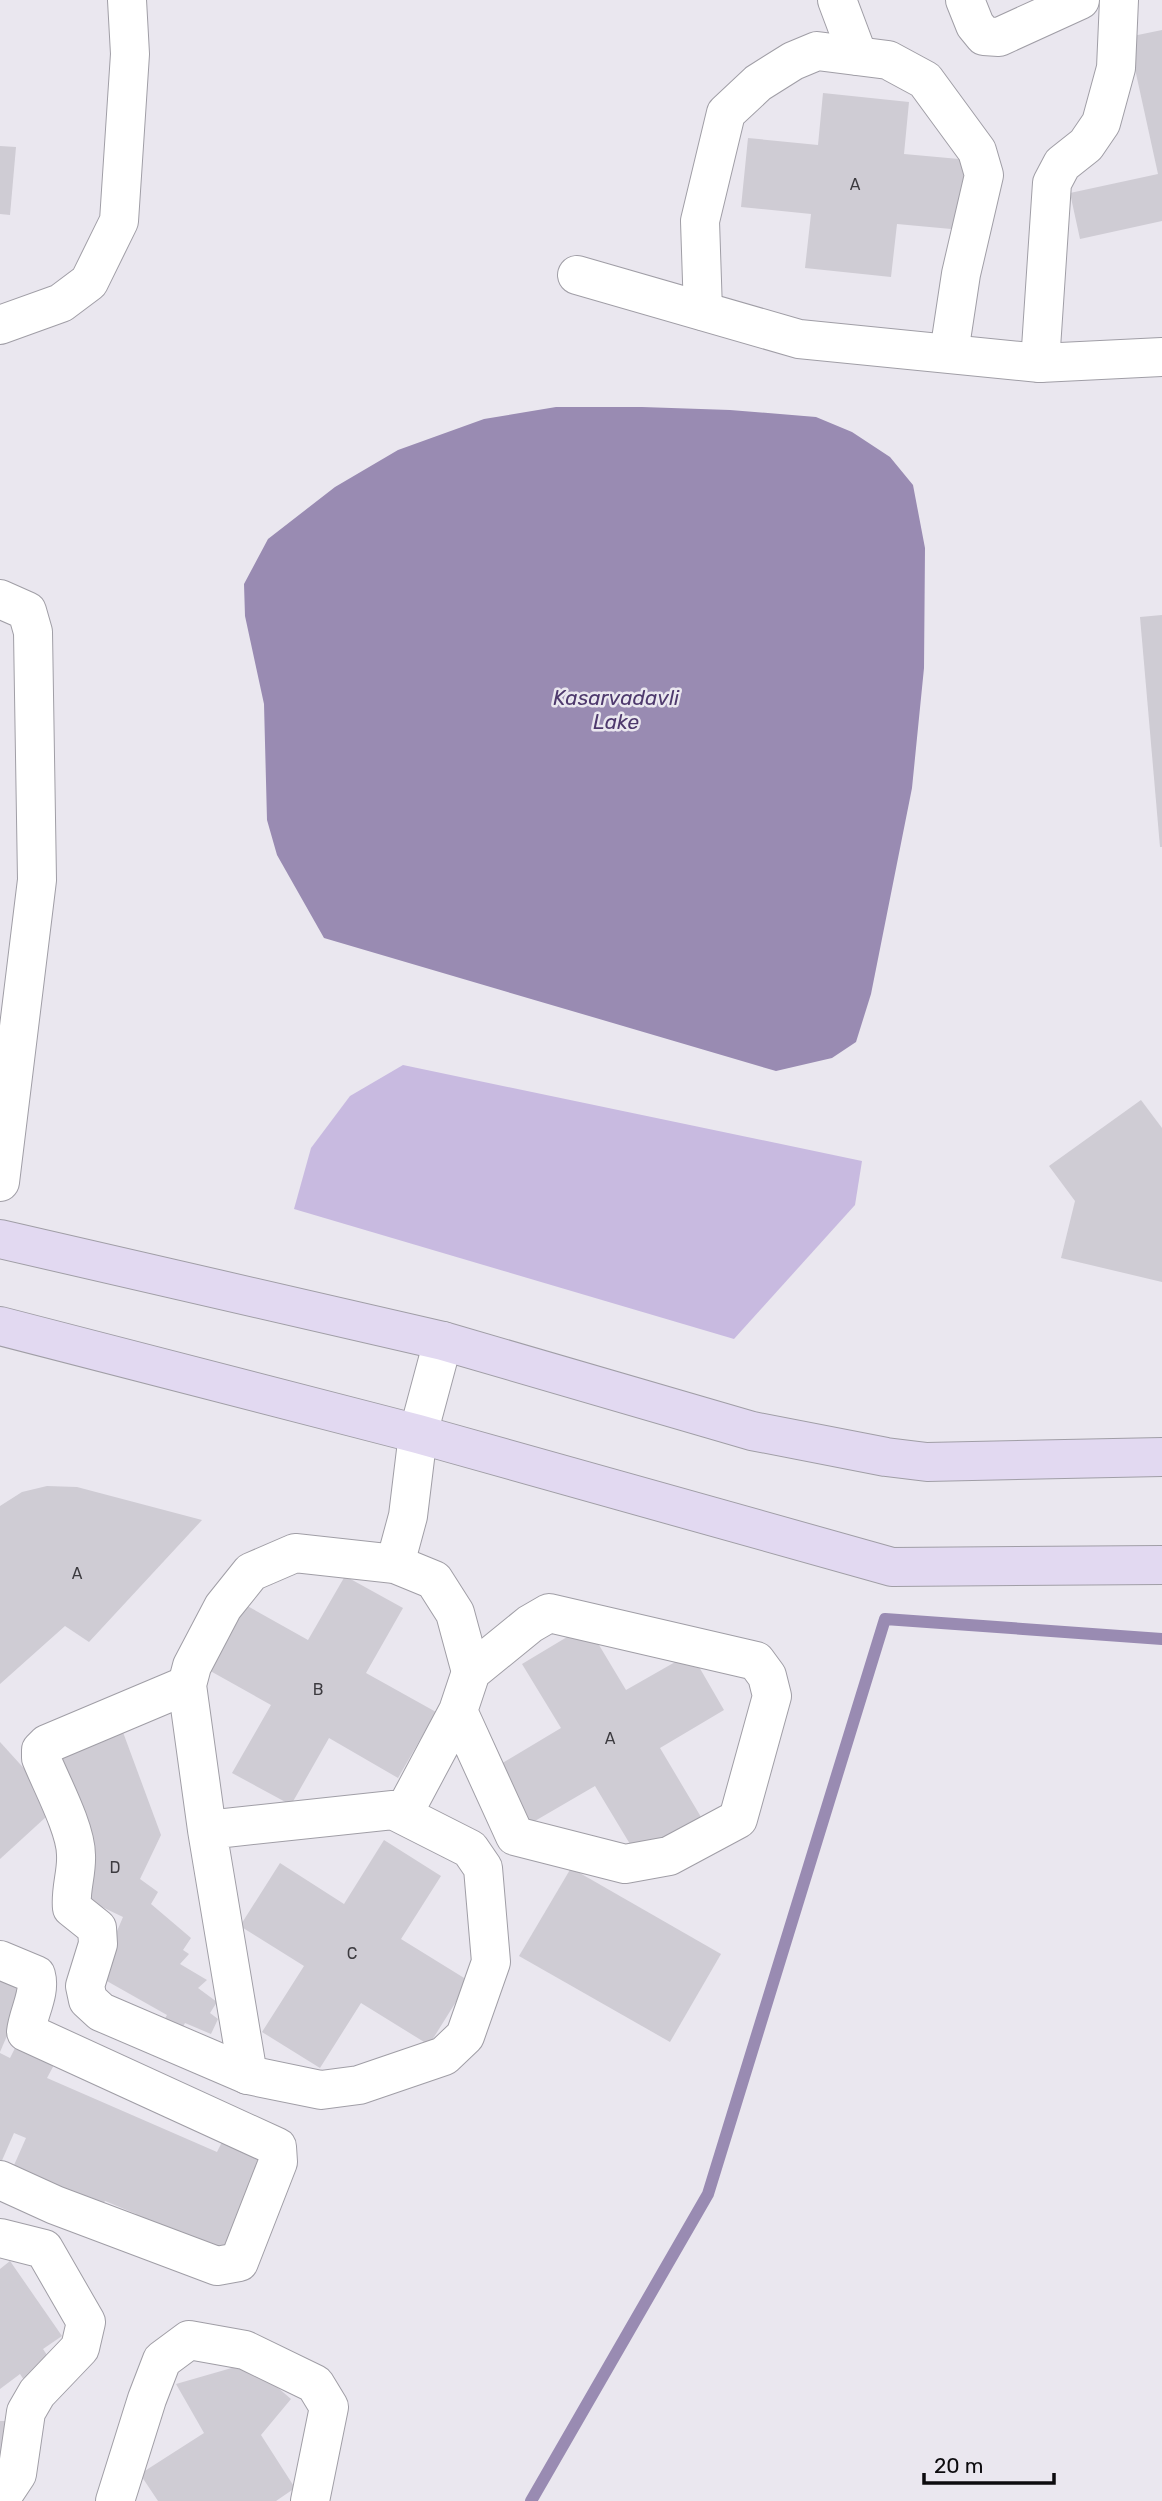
<svg xmlns="http://www.w3.org/2000/svg" width="1162" height="2501" viewBox="0 0 1162 2501" font-family="Rubik,sans-serif">
	<style>
		.green { fill: #c8bae0 }
		.water { fill: #998bb2 }
		.lines { fill: none; stroke-linecap: round; stroke-linejoin: round }
		.stream { stroke: #998bb2; stroke-width: 12 }
		.building { fill: #cfccd4 }
		.street-casing { stroke: #a09ea6; stroke-width: 40 }
		.secondary-casing { stroke: #a09ea6; stroke-width: 40 }
		.street { stroke: #fff; stroke-width: 38 }
		.secondary { stroke: #e2d9f1; stroke-width: 38 }
		.labels { text-anchor: middle; dominant-baseline: central; stroke-width: 5; stroke-linejoin: round; paint-order: stroke }
		.number-label { font-size: 16px; fill: #3d3b40 }
		.water-label { font-size: 21px; font-style: italic; fill: #4e396d; stroke: #eae7ef }
	</style>
	<rect width="100%" height="100%" fill="#eae7ef"/>
	<!-- green -->
	<polygon class="green" points="403,1065 862,1161 855,1205 734,1339 294,1209 311,1148 350,1096"/>
	<!-- water -->
	<polygon class="water" points="556,407 642,407 730,410 816,417 852,432 890,457 913,485 925,548 924,668 912,788 871,994 856,1042 832,1058 776,1071 324,938 277,855 267,820 264,704 245,616 244,584 268,539 335,487 398,450 484,419"/>
	<g class="lines">
		<!-- stream -->
		<polyline class="stream" points="531,2501 708,2194 885,1619 1162,1639"/>
	</g>
	<!-- building -->
	<g class="building">
		<polygon points="1162,30 1162,221 1080,239 1070,193 1158,174 1128,37"/>
		<polygon points="823,93 909,102 904,154 970,160 962,230 897,224 891,277 805,268 811,214 741,207 748,138 818,145"/>
		<polygon points="0,146 16,147 10,215 0,214"/>
		<polygon points="1162,615 1162,847 1160,847 1140,617"/>
		<polygon points="1141,1100 1162,1128 1162,1282 1061,1258 1075,1201 1049,1166"/>
		<polygon points="47,1486 77,1487 202,1520 89,1642 65,1626 0,1684 0,1506 22,1492"/>
		<polygon points="345,1576 403,1608 366,1673 436,1712 398,1778 329,1738 291,1805 232,1773 271,1705 205,1668 242,1603 308,1640"/>
		<polygon points="587,1625 626,1690 691,1653 724,1710 660,1748 701,1817 636,1854 595,1786 528,1825 494,1768 561,1728 522,1664"/>
		<polygon points="117,1716 161,1835 140,1879 158,1892 151,1904 191,1938 183,1950 189,1954 180,1964 207,1980 198,1988 217,2002 210,2013 218,2019 211,2034 185,2023 178,2037 159,2029 167,2015 98,1976 123,1917 77,1895 48,1748"/>
		<polygon points="0,1742 58,1806 0,1859"/>
		<polygon points="384,1840 441,1876 401,1939 469,1981 429,2045 361,2003 320,2068 262,2032 304,1966 240,1926 280,1863 344,1904"/>
		<polygon points="571,1868 721,1954 670,2042 519,1956"/>
		<polygon points="0,1966 31,1980 0,2052"/>
		<polygon points="15,2048 54,2065 47,2078 217,2152 225,2136 270,2155 224,2262 132,2222 136,2214 105,2201 103,2205 11,2172 26,2138 14,2133 0,2165 0,2053 10,2058"/>
		<polygon points="10,2261 62,2336 43,2349 49,2358 24,2380 20,2374 0,2389 0,2269"/>
		<polygon points="249,2363 291,2399 261,2435 295,2488 276,2501 158,2501 140,2474 204,2433 176,2384"/>
		<polygon points="0,2421 7,2421 6,2452 0,2452"/>
	</g>
	<g class="lines">
		<!-- street casing -->
		<g class="street-casing">
			<g id="street">
				<polyline points="837,0 858,56"/>
				<polyline points="965,0 975,25 984,36 999,37 1080,0"/>
				<polyline points="577,275 799,339 1040,363 1162,357"/>
				<polyline points="703,311 700,221 726,113 758,83 793,61 817,51 888,60 925,80 977,151 984,175 961,274 949,353"/>
				<polyline points="0,325 61,303 89,282 119,221 130,54 127,0"/>
				<polyline points="1040,363 1052,183 1062,164 1086,145 1101,123 1116,68 1119,0"/>
				<polyline points="0,599 27,611 33,632 37,880 0,1182"/>
				<polyline points="395,1564 408,1516 418,1434 443,1341"/>
				<path d="M 187,1685 L 47,1744 L 41,1750 L 41,1758 C 51,1783 76,1829 76,1855 C 77,1873 70,1890 72,1908 L 97,1928 L 98,1944 L 85,1986 L 88,2000 L 101,2012 L 248,2075"/>
				<polyline points="403,1814 458,1711 471,1672 530,1624 549,1613 756,1661 767,1676 772,1696 738,1819 669,1856 625,1864 515,1836 458,1711"/>
				<polyline points="207,1830 393,1810 470,1849 483,1868 491,1962 465,2036 444,2056 359,2085 321,2090 248,2075 207,1830 187,1685 192,1666 223,1607 251,1572 295,1553 395,1564 434,1580 455,1613 471,1672"/>
				<path d="M 0,1960 L 36,1975 C 41,1993 28,2013 26,2032 L 277,2147 L 278,2162 L 239,2262 L 217,2266 L 55,2205 L 0,2180"/>
				<polyline points="0,2238 44,2249 86,2322 80,2348 37,2393 26,2412 17,2474 3,2495 0,2496"/>
				<polyline points="115,2501 147,2399 162,2360 189,2340 245,2350 315,2384 329,2407 310,2501"/>
			</g>
		</g>
		<!-- secondary casing -->
		<g class="secondary-casing">
			<g id="secondary">
				<polyline points="0,1239 443,1341 752,1431 886,1457 927,1462 1162,1457"/>
				<polyline points="0,1326 418,1434 892,1567 1162,1565"/>
			</g>
		</g>
		<!-- street -->
		<use href="#street" class="street"/>
		<!-- secondary -->
		<use href="#secondary" class="secondary"/>
	</g>
	<g class="labels">
		<!-- number labels -->
		<g class="number-label">
			<text x="855" y="184">A</text>
			<text x="77" y="1573">A</text>
			<text x="318" y="1689">B</text>
			<text x="610" y="1738">A</text>
			<text x="115" y="1867">D</text>
			<text x="352" y="1953">C</text>
		</g>
		<!-- water labels -->
		<g class="water-label">
			<text x="616" y="697">Kasarvadavli<tspan x="616" dy="24">Lake</tspan></text>
		</g>
	</g>
	<!-- scale -->
	<path d="M924 2473v10h130v-10" fill="none" stroke="#0c0b0e" stroke-width="3.5"/>
	<text x="934" y="2473" font-size="21" fill="#0c0b0e" stroke="#eae7ef" stroke-width="5" paint-order="stroke">20 m</text>
</svg>
